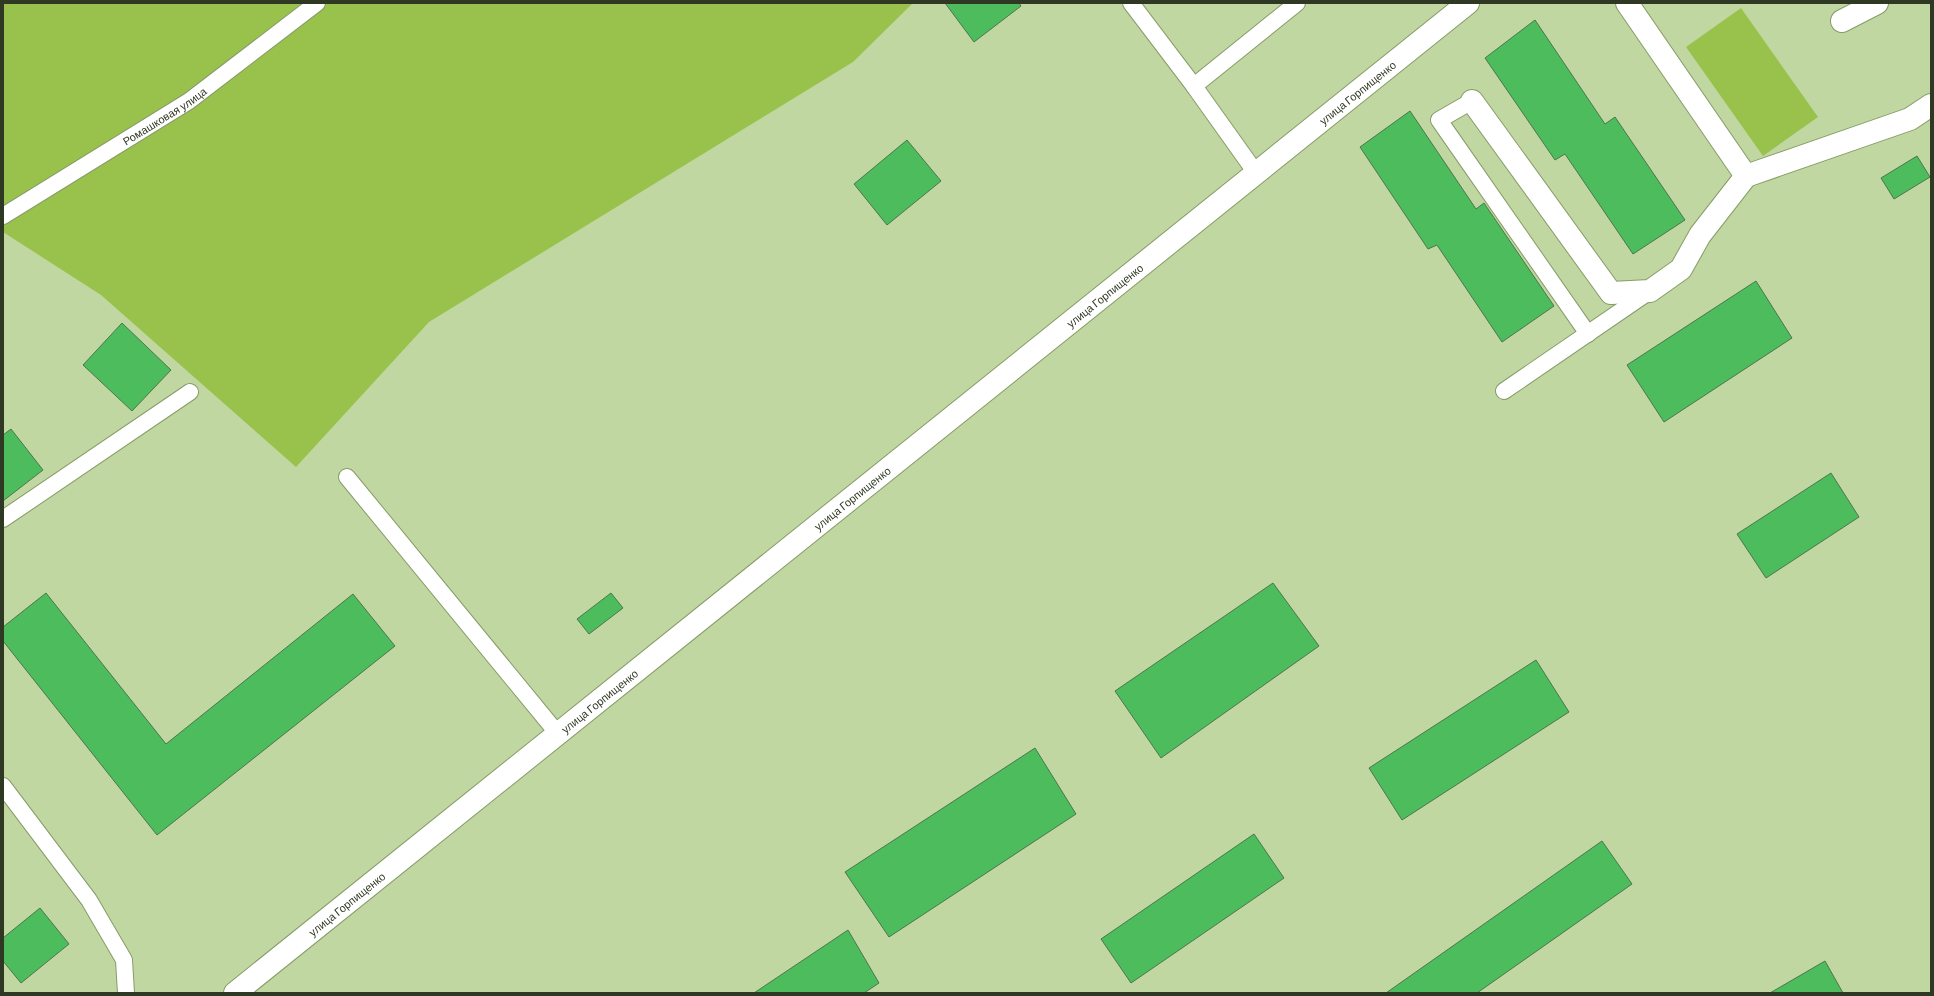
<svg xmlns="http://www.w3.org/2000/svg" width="1934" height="996" viewBox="0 0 1934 996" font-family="Barlow,sans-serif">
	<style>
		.green { fill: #99c24d }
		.building { fill: #4cbc5c; stroke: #4c764f }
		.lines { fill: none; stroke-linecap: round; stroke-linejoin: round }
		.service-casing { stroke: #879c68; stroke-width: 18 }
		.minor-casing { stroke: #879c68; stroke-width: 24 }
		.secondary-casing { stroke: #879c68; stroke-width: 24 }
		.service { stroke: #fff; stroke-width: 16 }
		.minor { stroke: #fff; stroke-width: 22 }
		.secondary { stroke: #fff; stroke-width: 22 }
		.labels { text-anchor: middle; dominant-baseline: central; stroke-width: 3; stroke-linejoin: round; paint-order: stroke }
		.street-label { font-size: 11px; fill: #2f3822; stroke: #cee5ae }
	</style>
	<rect width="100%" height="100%" fill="#c1d7a1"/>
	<!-- green -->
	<g class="green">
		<polygon points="3,3 913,3 853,62 429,322 296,467 101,295 3,232"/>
		<polygon points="1741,8 1818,117 1763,156 1686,47"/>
	</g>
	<!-- building -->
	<g class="building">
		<polygon points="945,3 1019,3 1021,6 974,42"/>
		<polygon points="1535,20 1605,124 1615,117 1685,220 1633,254 1565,154 1555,160 1485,58"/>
		<polygon points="1410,111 1476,209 1484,203 1554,306 1502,342 1437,245 1428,249 1360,147"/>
		<polygon points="907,140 941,181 887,225 854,184"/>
		<polygon points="1917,156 1930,177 1894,199 1881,178"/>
		<polygon points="1756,281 1792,338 1664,422 1627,365"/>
		<polygon points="122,323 171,370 132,411 83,365"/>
		<polygon points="11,429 43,470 3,501 3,435"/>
		<polygon points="1831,473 1859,517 1766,578 1737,534"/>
		<polygon points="1273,583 1319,646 1161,758 1115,691"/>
		<polygon points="46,593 166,744 353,594 395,646 157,835 3,641 3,627"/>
		<polygon points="611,593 623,608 589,634 577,619"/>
		<polygon points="1536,660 1569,712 1402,820 1369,768"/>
		<polygon points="1035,748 1076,814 889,937 845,872"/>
		<polygon points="1254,834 1284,878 1131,983 1101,939"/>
		<polygon points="1602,841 1632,884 1477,993 1386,993"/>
		<polygon points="40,908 69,944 21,983 3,961 3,938"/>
		<polygon points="848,930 879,983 864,993 754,993"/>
		<polygon points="1825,961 1843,993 1770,993"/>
	</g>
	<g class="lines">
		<!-- service casing -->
		<g class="service-casing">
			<g id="service">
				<polyline points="1131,3 1194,86 1256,173"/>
				<polyline points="1194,86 1297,3"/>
				<polyline points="1472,101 1439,120 1588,334"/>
				<path id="s1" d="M 3,216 L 189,101 L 317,3"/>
				<polyline points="1504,391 1650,291"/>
				<polyline points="347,477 558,734"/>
				<polyline points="3,519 190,392"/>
				<polyline points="3,786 89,900 124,960 126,993"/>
			</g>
		</g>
		<!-- minor casing -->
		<g class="minor-casing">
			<g id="minor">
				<polyline points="1842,21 1877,3"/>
				<polyline points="1472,101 1611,293 1650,291 1681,269 1700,235 1746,176 1627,3"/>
				<polyline points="1746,176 1910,119 1931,105"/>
			</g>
		</g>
		<!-- secondary casing -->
		<g class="secondary-casing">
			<g id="secondary">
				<path id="s2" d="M 235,993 L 1468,3"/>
			</g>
		</g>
		<!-- service -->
		<use href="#service" class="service"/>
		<!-- minor -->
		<use href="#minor" class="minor"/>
		<!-- secondary -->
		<use href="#secondary" class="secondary"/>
	</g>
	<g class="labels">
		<!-- street labels -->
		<g class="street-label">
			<text stroke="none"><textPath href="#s2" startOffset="1439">улица Горпищенко</textPath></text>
			<text stroke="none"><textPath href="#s1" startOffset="190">Ромашковая улица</textPath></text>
			<text stroke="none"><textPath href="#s2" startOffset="1115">улица Горпищенко</textPath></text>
			<text stroke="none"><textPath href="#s2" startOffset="791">улица Горпищенко</textPath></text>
			<text stroke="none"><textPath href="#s2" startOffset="467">улица Горпищенко</textPath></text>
			<text stroke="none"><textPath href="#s2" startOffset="143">улица Горпищенко</textPath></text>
		</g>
	</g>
	<!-- border -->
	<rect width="1934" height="996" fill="none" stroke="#2f3822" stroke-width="8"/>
</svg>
